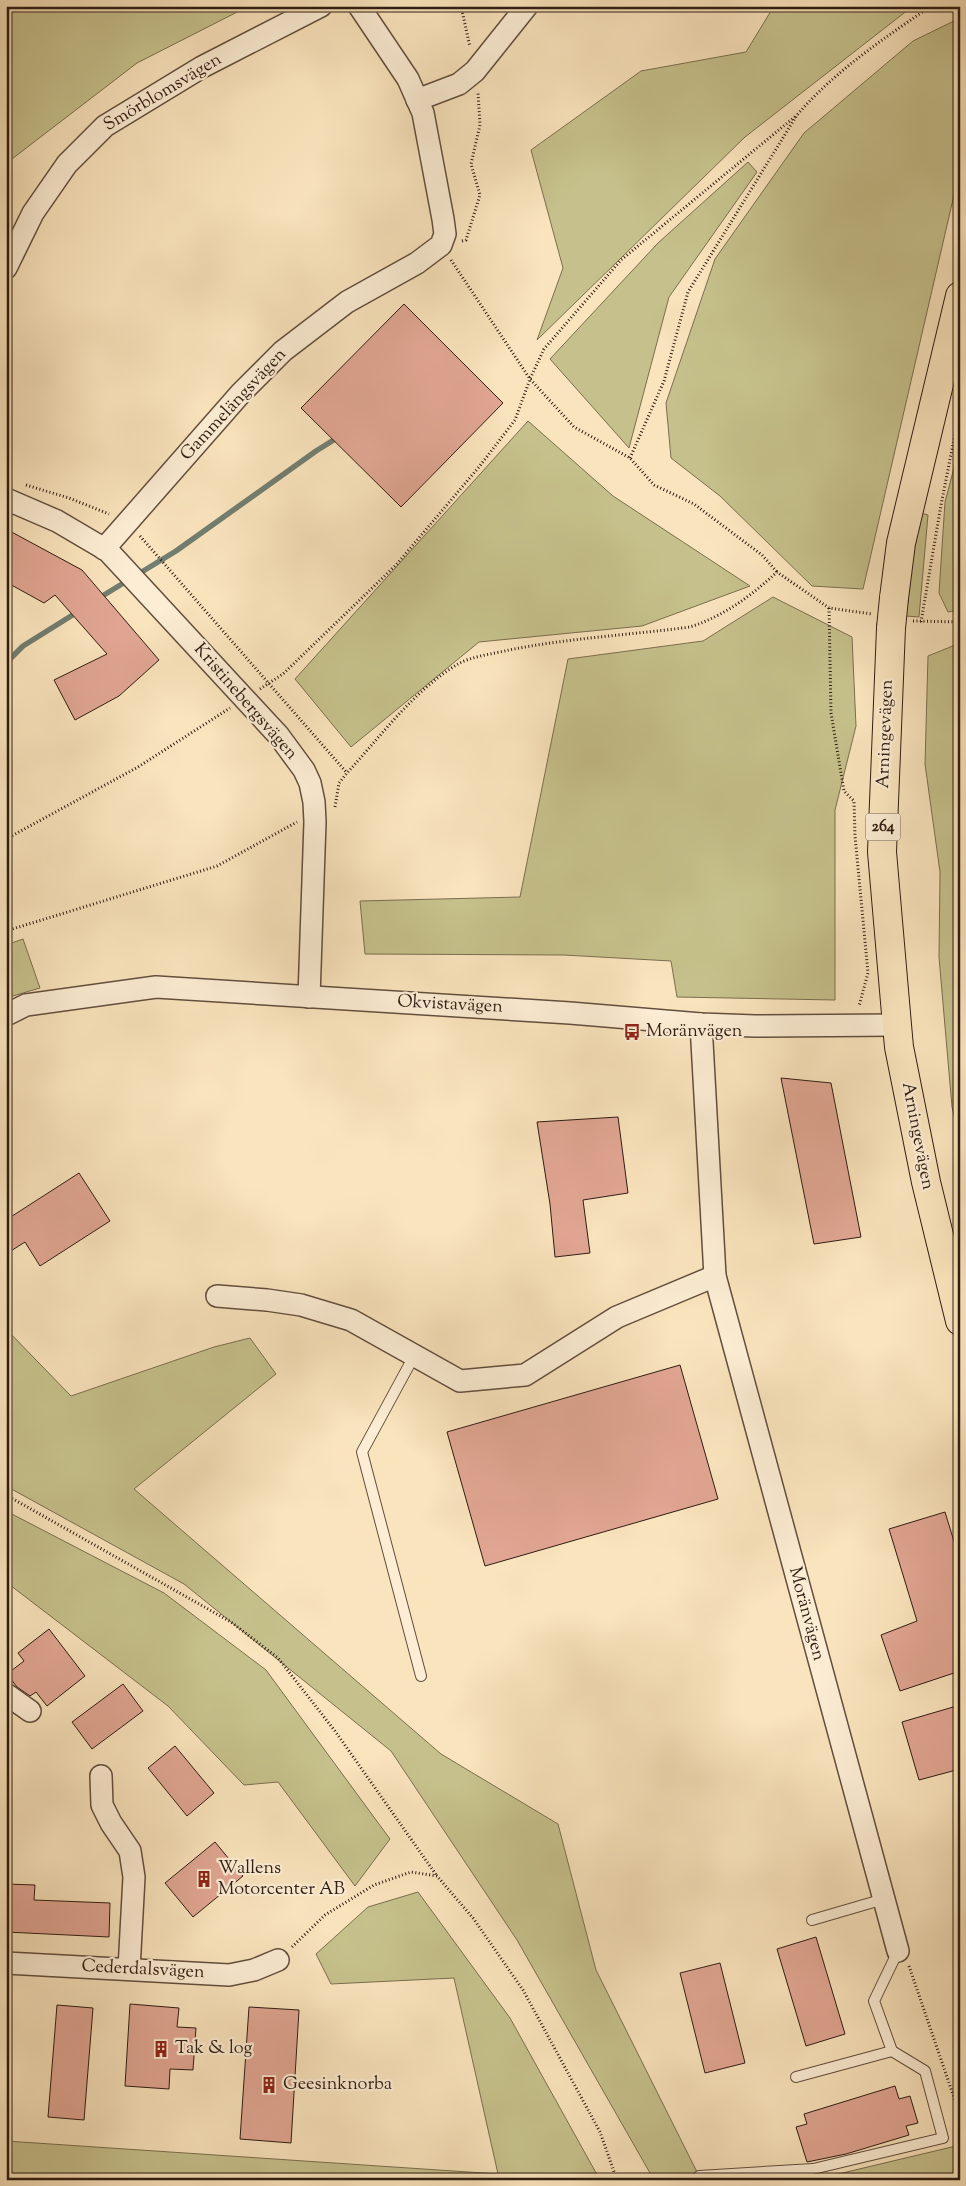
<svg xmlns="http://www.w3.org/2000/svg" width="966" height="2186" viewBox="0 0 966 2186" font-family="'Sorts Mill Goudy',serif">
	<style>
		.green { fill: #c6c18c; stroke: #7a6e4f }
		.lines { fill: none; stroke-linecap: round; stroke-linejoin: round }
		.stream { stroke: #727e71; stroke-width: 5.5 }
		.building { fill: #e1a693; stroke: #2f1c12 }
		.lane-casing { stroke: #624e3d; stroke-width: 12 }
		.street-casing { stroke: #624e3d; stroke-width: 24 }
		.primary-casing { stroke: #2f1c12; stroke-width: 30 }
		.path { stroke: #2f1c12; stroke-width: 3; stroke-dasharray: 1 2.5; stroke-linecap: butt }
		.lane { stroke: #fcedd4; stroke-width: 10 }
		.street { stroke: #fcedd4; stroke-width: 21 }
		.primary { stroke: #fae4bd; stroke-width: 28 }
		.primary-bridge-casing { stroke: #2f1c12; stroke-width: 30; stroke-linecap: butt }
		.primary-bridge { stroke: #fae4bd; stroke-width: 28 }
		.labels { text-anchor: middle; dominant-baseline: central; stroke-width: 4.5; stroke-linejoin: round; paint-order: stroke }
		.shield { fill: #fcedd4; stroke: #6c5b4c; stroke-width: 1 }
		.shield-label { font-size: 16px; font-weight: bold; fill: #2f1c12 }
		.street-label { font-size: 18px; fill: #2f1c12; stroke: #fcedd4 }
		.poi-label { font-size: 18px; fill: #2f1c12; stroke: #fcedd4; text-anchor: start }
	</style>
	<rect width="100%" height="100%" fill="#fae4bd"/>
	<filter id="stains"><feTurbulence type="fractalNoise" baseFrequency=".004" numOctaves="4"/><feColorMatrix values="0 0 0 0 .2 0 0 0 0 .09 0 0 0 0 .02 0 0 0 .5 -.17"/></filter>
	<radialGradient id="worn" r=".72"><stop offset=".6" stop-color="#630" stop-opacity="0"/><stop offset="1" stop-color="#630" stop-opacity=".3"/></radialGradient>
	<!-- green -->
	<g class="green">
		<polygon points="6,6 249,6 137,63 8,162 6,166"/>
		<polygon points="774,6 913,6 745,137 537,340 563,268 531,150 641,71 746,52"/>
		<polygon points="960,18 960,169 863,589 812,586 720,496 671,458 666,403 715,259 804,133 913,41"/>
		<polygon points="748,162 757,172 669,297 629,448 550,359 658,243"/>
		<polygon points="528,421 613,496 750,586 642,626 479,642 351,747 295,679"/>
		<polygon points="960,445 960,610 948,612 939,593 945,502"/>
		<polygon points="921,513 928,515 919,617 906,616 915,534"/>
		<polygon points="773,597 852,637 856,726 835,810 835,1000 677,997 671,961 564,955 365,954 360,901 520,897 568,659 703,641"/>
		<polygon points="960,643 960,1142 952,1107 939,957 940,872 925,764 928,656"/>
		<polygon points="23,939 40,988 6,998 6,945"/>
		<polygon points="6,1329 71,1396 214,1347 250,1338 276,1374 134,1489 441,1754 558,1824 596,1970 701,2180 654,2180 517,1940 391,1751 184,1584 6,1486"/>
		<polygon points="6,1511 164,1593 266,1670 390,1839 355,1886 278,1782 244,1785 168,1706 6,1582"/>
		<polygon points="418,1892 510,2018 600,2180 6,2180 6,2141 498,2174 454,1978 331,1984 316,1954 368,1907"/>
		<polygon points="956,2146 960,2157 960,2173 933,2180 813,2180"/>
	</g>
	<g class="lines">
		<!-- stream -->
		<g class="stream">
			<polyline points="99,598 176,551 316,451 340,436"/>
			<polyline points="6,663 23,646 79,611"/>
		</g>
	</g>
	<!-- building -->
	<g class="building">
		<polygon points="404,304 503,403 401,507 301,408"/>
		<polygon points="6,529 82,570 159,660 119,696 75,720 54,680 107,654 55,595 44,603 6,582"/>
		<polygon points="781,1078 831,1083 861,1237 814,1244"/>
		<polygon points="618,1117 628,1193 583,1200 590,1253 555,1257 550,1204 537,1122"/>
		<polygon points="79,1173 110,1221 40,1266 25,1242 6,1254 6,1220"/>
		<polygon points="680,1365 718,1499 485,1566 447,1432"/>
		<polygon points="945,1512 960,1561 960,1671 900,1691 881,1635 917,1621 889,1529"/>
		<polygon points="49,1629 85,1676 47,1706 36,1692 30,1696 17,1687 7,1674 24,1661 18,1653"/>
		<polygon points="123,1684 143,1711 92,1749 72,1722"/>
		<polygon points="960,1705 960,1769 919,1780 902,1722"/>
		<polygon points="175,1746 214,1793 187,1816 148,1768"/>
		<polygon points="215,1842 243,1876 193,1917 165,1883"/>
		<polygon points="6,1884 35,1885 34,1900 110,1903 109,1937 6,1932"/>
		<polygon points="816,1937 845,2034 806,2046 777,1949"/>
		<polygon points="720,1963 745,2063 705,2073 680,1973"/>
		<polygon points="130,2004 179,2008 177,2027 196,2028 193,2070 170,2069 169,2089 125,2086"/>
		<polygon points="57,2005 93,2008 84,2120 48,2117"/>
		<polygon points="249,2007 299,2010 291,2143 240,2139"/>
		<polygon points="895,2086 899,2099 910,2096 918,2123 906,2126 909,2135 846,2154 807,2162 796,2127 807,2124 804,2114"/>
	</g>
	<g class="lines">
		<!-- lane casing -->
		<g class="lane-casing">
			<g id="lane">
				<polyline points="414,1356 362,1452 421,1676"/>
				<polyline points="812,1920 884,1899"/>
				<polyline points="796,2077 892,2051"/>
				<polyline points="699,2176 813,2169 943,2138 925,2071 892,2051 874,2001 898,1951"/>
			</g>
		</g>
		<!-- street casing -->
		<g class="street-casing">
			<g id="street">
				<polyline points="417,100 459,84 475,71 527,6"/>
				<polyline points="6,268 33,213 67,164 105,126 202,67 321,6"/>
				<polyline points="6,499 57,521 108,551 279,736 304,770 310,783 314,802 315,822 309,997"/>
				<polyline points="104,549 241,393 283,351 347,302 417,263 441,245 445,234 443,219 423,113 408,79 359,6"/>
				<polyline points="6,1015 26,1005 156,987 570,1013 701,1024 755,1026 897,1025"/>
				<polyline points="701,1024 715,1276 898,1951"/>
				<polyline points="217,1296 267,1300 301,1305 351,1320 460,1381 525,1375 617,1317 715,1276"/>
				<polyline points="6,1694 30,1711"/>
				<polyline points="101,1776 102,1805 111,1823 130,1851 134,1877 129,1969"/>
				<polyline points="6,1963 229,1975 254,1970 278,1960"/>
			</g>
		</g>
		<!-- primary casing -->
		<g class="primary-casing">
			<g id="primary">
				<polyline points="894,598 901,543 960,296"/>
				<polyline points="891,628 882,852 897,1025 899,1047 926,1182 960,1321"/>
			</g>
		</g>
		<!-- path -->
		<g class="path">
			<polyline points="461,6 470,47"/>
			<polyline points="462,241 466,240 480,195 471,164 480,125 478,93"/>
			<polyline points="451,260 530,379 574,427 630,458 654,485 694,504 762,555 777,572"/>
			<path d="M 630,458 L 664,381 L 688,292 L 797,115 C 835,71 883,39 931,6"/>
			<polyline points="26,485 69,498 109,514"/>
			<polyline points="140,536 347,773"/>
			<polyline points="829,608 831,713 844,791 854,801 855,836 868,973 859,1006"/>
			<polyline points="913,621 960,622"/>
			<polyline points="921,622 941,505 958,419"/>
			<polyline points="260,689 283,674 396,565 479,467 515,420 530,379 544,349 621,260 797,115"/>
			<path d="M 335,807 L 339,783 L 347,773 C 381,736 414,690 458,664 C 472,656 493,654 509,650 C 569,638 630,635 690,627 C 724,616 751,596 777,572 L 829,608 L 872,614"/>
			<polyline points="6,839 138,767 230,708"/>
			<polyline points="6,931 217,866 297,822"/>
			<polyline points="6,1495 231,1622 278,1658 335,1731 437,1876"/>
			<polyline points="292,1947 325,1915 374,1885 411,1872 437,1876 473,1918 523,1990 600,2132 617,2180"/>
			<polyline points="909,1966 960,2115"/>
		</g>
		<!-- lane -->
		<use href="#lane" class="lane"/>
		<!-- street -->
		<use href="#street" class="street"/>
		<!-- primary -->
		<use href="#primary" class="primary"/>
		<!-- primary-bridge casing -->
		<g class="primary-bridge-casing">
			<polyline id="primary-bridge" points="891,628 894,598"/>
		</g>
		<!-- primary-bridge -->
		<use href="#primary-bridge" class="primary-bridge"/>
	</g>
	<!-- icons -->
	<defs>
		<g id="bus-bare" transform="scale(1.35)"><path d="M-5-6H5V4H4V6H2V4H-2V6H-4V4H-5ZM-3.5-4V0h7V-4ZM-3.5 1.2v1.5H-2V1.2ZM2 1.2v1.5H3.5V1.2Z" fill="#8f2418" stroke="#fcedd4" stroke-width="2.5" paint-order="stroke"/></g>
		<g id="building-bare" transform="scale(1.35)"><path d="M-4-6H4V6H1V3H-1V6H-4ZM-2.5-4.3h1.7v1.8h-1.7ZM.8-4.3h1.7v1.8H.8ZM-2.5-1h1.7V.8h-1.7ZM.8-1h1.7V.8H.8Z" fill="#8f2418" stroke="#fcedd4" stroke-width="2.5" paint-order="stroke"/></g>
	</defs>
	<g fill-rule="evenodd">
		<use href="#bus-bare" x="632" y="1032"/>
		<use href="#building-bare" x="204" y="1879"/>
		<use href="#building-bare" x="161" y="2049"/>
		<use href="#building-bare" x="269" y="2085"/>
	</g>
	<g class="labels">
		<!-- shield labels -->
		<rect class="shield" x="865.5" y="813.5" width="35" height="27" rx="4"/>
		<g class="shield-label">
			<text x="883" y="827">264</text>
		</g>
		<!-- street labels -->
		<g class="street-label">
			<text transform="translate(163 93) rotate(-31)">Smörblomsvägen</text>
			<text transform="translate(234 405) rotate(-47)">Gammelängsvägen</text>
			<text transform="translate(245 702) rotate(49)">Kristinebergsvägen</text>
			<text transform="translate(886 734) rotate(-88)">Arningevägen</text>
			<text transform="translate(450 1005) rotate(3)">Okvistavägen</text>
			<text transform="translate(917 1136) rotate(79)">Arningevägen</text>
			<text transform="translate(806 1614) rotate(75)">Moränvägen</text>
			<text transform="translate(143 1970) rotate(3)">Cederdalsvägen</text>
		</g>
		<!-- poi labels -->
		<g class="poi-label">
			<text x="646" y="1032">Moränvägen</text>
			<text x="218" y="1869">Wallens<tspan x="218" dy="21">Motorcenter AB</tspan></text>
			<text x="175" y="2049">Tak &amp; log</text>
			<text x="283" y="2085">Geesinknorba</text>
		</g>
	</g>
	<!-- margin -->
	<rect width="966" height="2186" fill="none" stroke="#fae4bd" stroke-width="25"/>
	<rect x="8" y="8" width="951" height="2171" fill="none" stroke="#2f1c12" stroke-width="2.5"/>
	<rect x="12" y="12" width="941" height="2161" fill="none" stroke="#2f1c12"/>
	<rect width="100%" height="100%" filter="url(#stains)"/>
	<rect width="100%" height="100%" fill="url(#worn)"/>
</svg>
